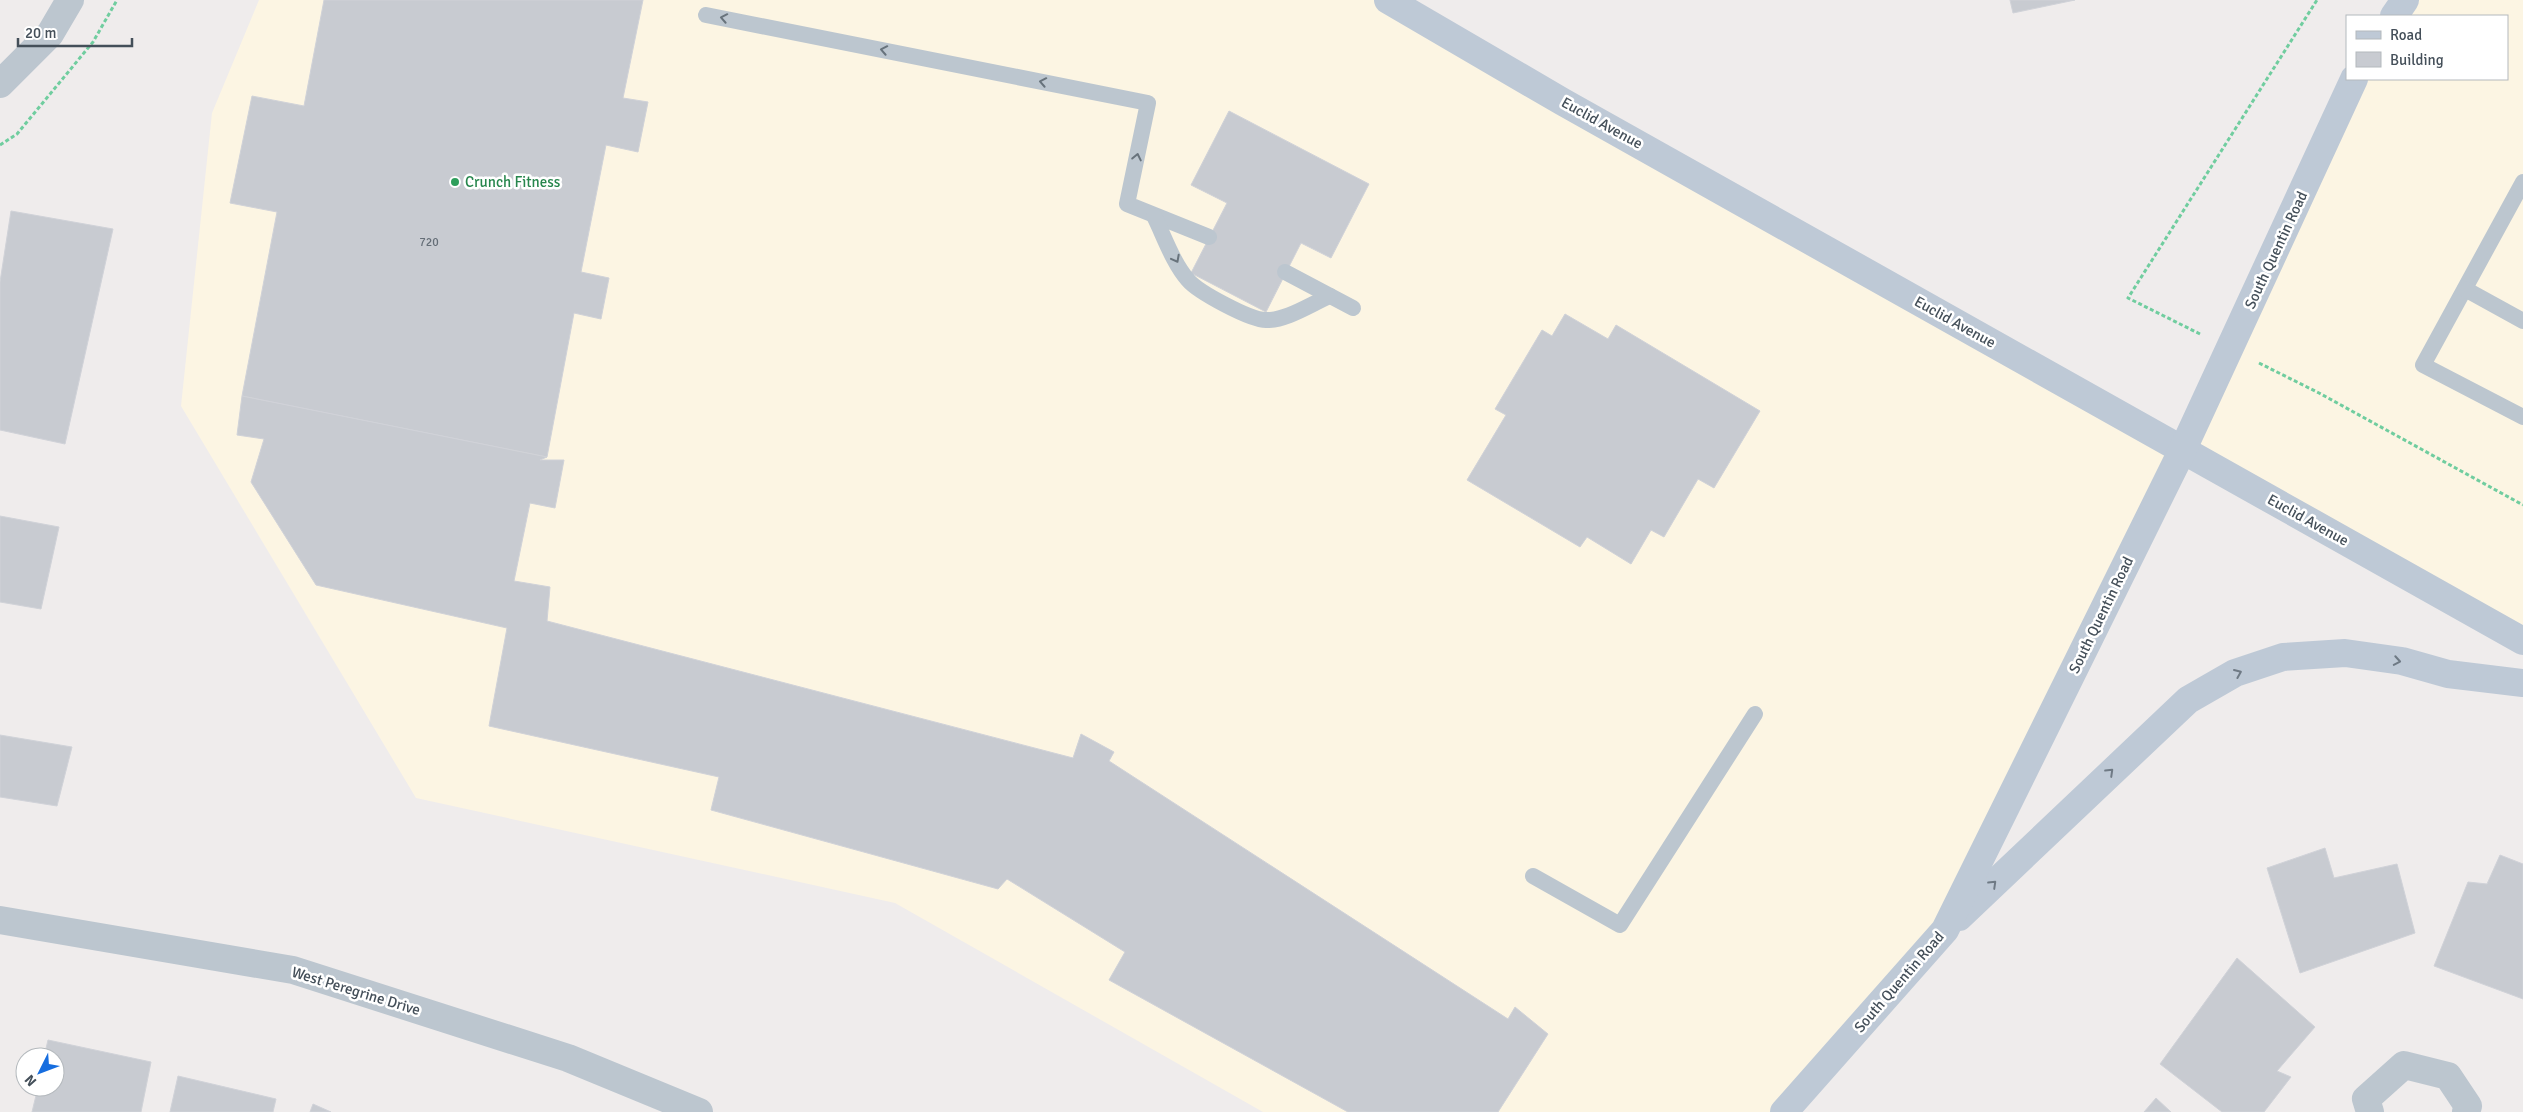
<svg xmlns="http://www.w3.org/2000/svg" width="2523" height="1112" viewBox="0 0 2523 1112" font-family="Signika,sans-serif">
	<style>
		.commercial { fill: #fcf5e3 }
		.building { fill: #c8cbd1; stroke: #d0d2d8 }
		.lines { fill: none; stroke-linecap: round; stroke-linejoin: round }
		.path { stroke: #70cd9f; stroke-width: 3; stroke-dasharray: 4 2.5; stroke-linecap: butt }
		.lane { stroke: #bcc6cf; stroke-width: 16 }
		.street { stroke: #bcc6cf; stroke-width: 28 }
		.secondary { stroke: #bec9d6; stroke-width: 28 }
		.oneway { stroke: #68737c }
		.oneway2 { stroke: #6f7a85 }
		.leisure-dot { fill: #2e9e5b; stroke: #fff; stroke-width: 2 }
		.labels { text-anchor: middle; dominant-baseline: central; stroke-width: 5; stroke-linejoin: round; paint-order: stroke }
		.number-label { font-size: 12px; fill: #656e77 }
		.street-label { font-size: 15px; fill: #444f59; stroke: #fff }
		.leisure-label { font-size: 15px; fill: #27864d; stroke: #fff; text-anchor: start }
	</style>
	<rect width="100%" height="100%" fill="#efecec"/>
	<!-- commercial -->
	<polygon class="commercial" points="259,0 1387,0 2182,449 2354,79 2507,79 2507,16 2394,16 2405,0 2523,0 2523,641 2183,449 1945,930 1784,1112 1263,1112 895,903 416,798 181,406 212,113"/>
	<!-- building -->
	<g class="building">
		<polygon points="324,0 643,0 623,98 648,102 638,152 606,145 581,272 609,278 601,319 574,313 547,457 242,396 277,212 230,203 252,96 304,106"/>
		<polygon points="2010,0 2075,0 2013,13"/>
		<polygon points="1229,111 1369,184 1331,258 1301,243 1266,312 1191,273 1227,203 1191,185"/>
		<polygon points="11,211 113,229 65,444 0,430 0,282"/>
		<polygon points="1565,314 1608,339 1616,325 1760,411 1714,488 1698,479 1664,537 1651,530 1631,564 1587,537 1580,547 1467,480 1506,415 1495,409 1542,330 1552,336"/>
		<polygon points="242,396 547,457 540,460 564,460 555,508 530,503 514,581 550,587 547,621 1073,758 1081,734 1114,752 1109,761 1508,1019 1515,1007 1548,1034 1498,1112 1348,1112 1109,980 1125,952 1007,879 998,889 711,810 719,777 489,726 507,628 316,585 251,482 264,439 237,435"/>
		<polygon points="0,516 59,527 41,609 0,602"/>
		<polygon points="0,735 72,747 57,806 0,797"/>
		<polygon points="2325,848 2334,878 2397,864 2415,933 2300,973 2267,868"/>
		<polygon points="2500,855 2523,864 2523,999 2434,966 2468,882 2487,884"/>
		<polygon points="2237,958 2315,1027 2277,1071 2291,1077 2264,1112 2222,1112 2160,1064"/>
		<polygon points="48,1040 151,1062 141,1112 32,1112 38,1087 55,1087 55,1057 44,1057"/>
		<polygon points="178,1076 276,1099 273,1112 170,1112"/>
		<polygon points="2156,1098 2171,1112 2144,1112"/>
		<polygon points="313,1104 331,1112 310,1112"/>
	</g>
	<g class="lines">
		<!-- path -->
		<g class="path">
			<polyline points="0,145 17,134 93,42 117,0"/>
			<polyline points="2200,334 2128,298 2317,0"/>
			<polyline points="2259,363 2319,393 2523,505"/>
		</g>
		<!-- lane -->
		<g class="lane">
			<polyline points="706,15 1148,103 1127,204 1209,237"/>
			<polyline points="2523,182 2423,365 2523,417"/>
			<path d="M 1154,216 C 1164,236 1173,263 1188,280 C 1198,292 1250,320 1266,320 C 1286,321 1311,304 1330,296"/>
			<polyline points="1285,272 1353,308"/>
			<polyline points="2465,289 2523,321"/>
			<polyline points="1533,876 1620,925 1755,714"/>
		</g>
		<!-- street -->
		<g class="street">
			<polyline points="0,84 50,34 70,0"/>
			<polyline points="0,920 293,970 568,1058 699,1112"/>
			<polyline points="2370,1112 2366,1099 2404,1065 2448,1076 2468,1106 2466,1112"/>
		</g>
		<!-- secondary -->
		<g class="secondary">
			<polyline points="1388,0 1563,102 2523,641"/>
			<polyline points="2394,16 2405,0"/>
			<polyline points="1959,917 2188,700 2235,673 2283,657 2345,653 2402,661 2448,674 2523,683"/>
			<polyline points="1784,1112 1945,930 2183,449 2354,79"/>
		</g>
	</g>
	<!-- one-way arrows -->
	<defs><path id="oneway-chevron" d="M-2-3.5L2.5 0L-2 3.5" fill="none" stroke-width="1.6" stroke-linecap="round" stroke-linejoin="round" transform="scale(1.25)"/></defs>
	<g class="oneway">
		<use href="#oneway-chevron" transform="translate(724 18) rotate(-169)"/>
		<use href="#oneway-chevron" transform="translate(884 50) rotate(-169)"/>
		<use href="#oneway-chevron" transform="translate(1043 82) rotate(-169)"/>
		<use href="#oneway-chevron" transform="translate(1137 157) rotate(-78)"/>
		<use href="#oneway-chevron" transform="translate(1176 259) rotate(62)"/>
	</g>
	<g class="oneway2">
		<use href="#oneway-chevron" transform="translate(2397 661) rotate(10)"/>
		<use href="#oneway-chevron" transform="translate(2238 673) rotate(-23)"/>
		<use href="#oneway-chevron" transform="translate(2110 772) rotate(-44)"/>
		<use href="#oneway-chevron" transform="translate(1993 884) rotate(-44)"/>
	</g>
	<!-- markers -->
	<circle class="leisure-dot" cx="455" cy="182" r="5"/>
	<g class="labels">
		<!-- number labels -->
		<g class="number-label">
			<text x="429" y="242">720</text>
		</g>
		<!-- street labels -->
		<g class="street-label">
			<text transform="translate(1602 123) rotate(29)">Euclid Avenue</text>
			<text transform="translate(2276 250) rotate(-65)">South Quentin Road</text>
			<text transform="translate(1955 322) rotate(29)">Euclid Avenue</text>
			<text transform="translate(2308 520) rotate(29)">Euclid Avenue</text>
			<text transform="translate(2101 615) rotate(-64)">South Quentin Road</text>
			<text transform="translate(1899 982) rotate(-49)">South Quentin Road</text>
			<text transform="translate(356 991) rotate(17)">West Peregrine Drive</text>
		</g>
		<!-- leisure labels -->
		<g class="leisure-label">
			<text x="465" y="182">Crunch Fitness</text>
		</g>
	</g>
	<!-- legend -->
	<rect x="2346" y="15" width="162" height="65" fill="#ffffff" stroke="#b4b9bd"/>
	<rect x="2356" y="31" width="25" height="8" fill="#bec9d6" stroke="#b4b9bd"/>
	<text x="2390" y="40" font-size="15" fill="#444f59">Road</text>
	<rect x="2356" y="52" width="25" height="15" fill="#c8cbd1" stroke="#b4b9bd"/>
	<text x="2390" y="65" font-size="15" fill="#444f59">Building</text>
	<!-- north arrow -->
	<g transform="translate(40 1072) rotate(228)"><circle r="24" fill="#ffffff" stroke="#b4b9bd"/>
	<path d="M0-4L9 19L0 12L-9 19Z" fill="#166ddf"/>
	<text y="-8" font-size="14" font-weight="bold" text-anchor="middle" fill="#444f59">N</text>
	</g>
	<!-- scale -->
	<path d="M18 38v8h114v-8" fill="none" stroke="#444f59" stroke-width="2.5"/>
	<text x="25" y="38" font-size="15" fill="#444f59" stroke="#ffffff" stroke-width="4" paint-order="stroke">20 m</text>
</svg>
